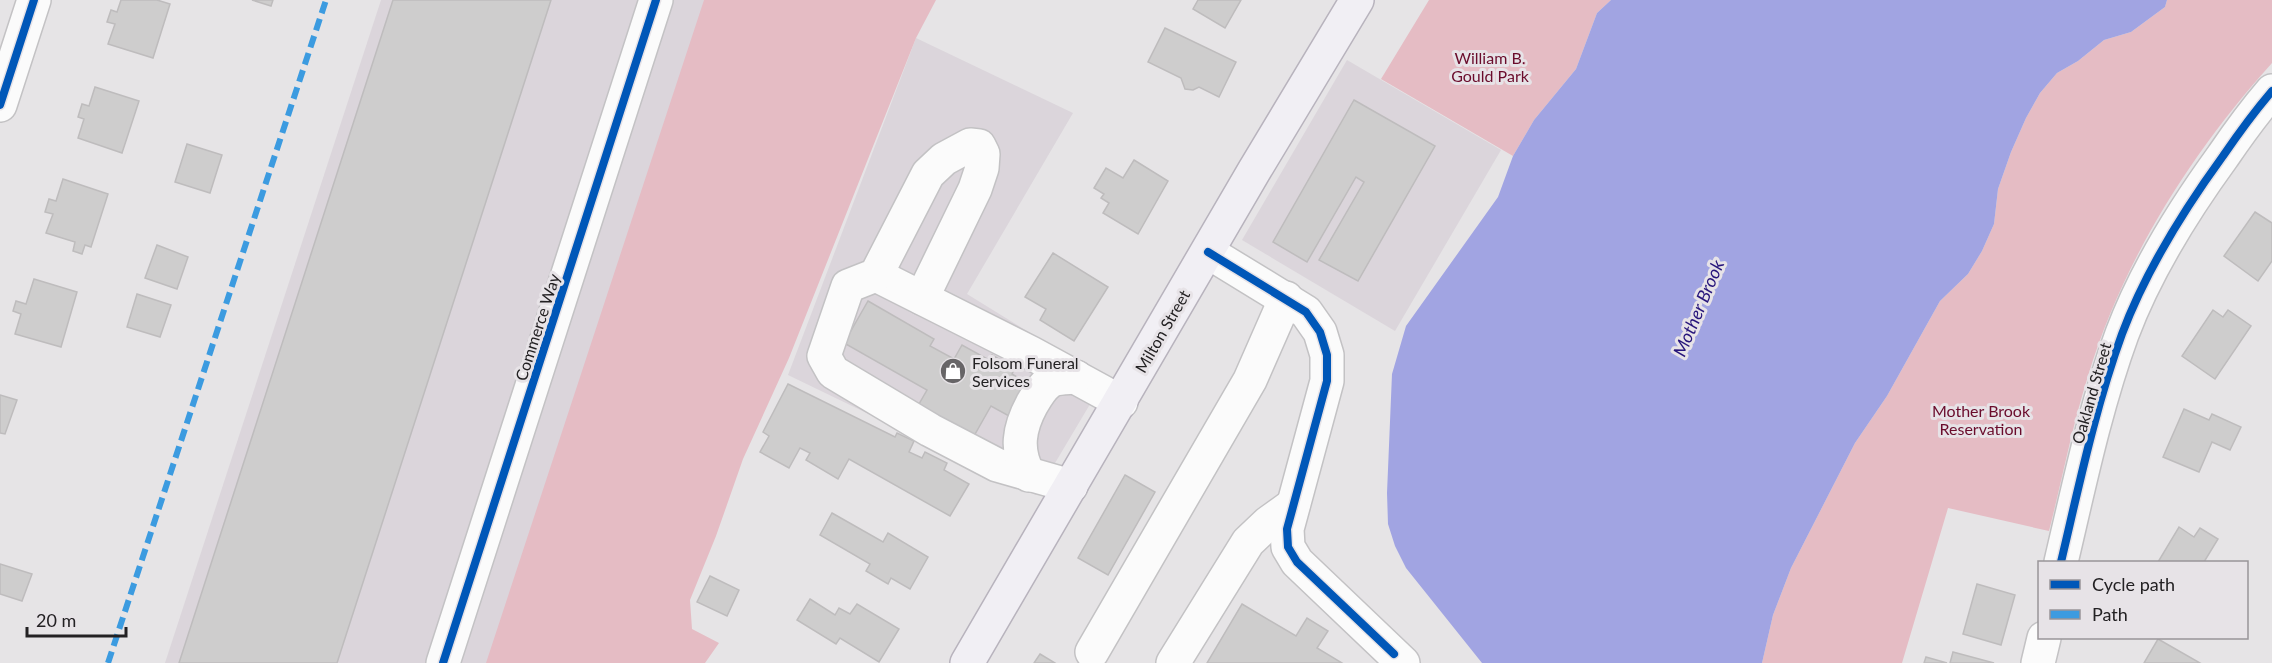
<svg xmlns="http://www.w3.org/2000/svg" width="2272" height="663" viewBox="0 0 2272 663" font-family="Lato,sans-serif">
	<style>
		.built { fill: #dbd5db }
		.green { fill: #e5bcc4 }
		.water { fill: #a1a4e2 }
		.building { fill: #cecdcd; stroke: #bebcbd; stroke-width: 1.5 }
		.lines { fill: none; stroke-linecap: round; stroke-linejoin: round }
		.minor-casing { stroke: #c3c2c4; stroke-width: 36 }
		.major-casing { stroke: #b8b3bd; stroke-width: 36 }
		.minor { stroke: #fbfbfb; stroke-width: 33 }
		.major { stroke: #f1eff4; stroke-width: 33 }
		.quiet { stroke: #3c9be0; stroke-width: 6; stroke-dasharray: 12 6; stroke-linecap: butt }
		.cycleway-casing { stroke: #e7e3e7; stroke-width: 11 }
		.cycleway { stroke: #0057b8; stroke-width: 8 }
		.labels { text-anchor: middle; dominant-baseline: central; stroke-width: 6; stroke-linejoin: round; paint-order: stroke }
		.park-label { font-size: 16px; fill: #6a0c2c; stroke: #e7e3e7 }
		.street-label { font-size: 16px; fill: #232123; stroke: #e7e3e7 }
		.poi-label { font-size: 16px; fill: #232123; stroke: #e7e3e7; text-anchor: start }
		.water-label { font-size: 18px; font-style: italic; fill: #27157b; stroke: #e7e3e7 }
	</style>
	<rect width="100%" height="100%" fill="#e6e4e6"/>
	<!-- built -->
	<g class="built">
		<polygon points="381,0 705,0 487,663 165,663"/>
		<polygon points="916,38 1073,113 967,294 1105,379 1036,495 788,375"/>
		<polygon points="1347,60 1501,150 1395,331 1242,240"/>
	</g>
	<!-- green -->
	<g class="green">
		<polygon points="704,0 936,0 916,38 789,358 743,459 716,536 690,600 692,629 719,643 705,663 486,663"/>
		<polygon points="1429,0 1611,0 1597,13 1576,69 1534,120 1513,156 1381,79"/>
		<path d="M 2167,0 L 2272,0 L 2272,63 C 2191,153 2123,260 2088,376 C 2072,427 2062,480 2049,531 L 1948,508 L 1902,663 L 1762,663 L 1773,615 L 1791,568 L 1855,443 L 1887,396 L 1940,301 L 1968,274 L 1982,251 L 1994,224 L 1998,189 L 2011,152 L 2026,118 L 2040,93 L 2057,73 L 2078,61 L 2104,40 L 2131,32 L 2165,7 Z"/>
	</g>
	<!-- water -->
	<polygon class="water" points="1611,0 2167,0 2165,7 2131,32 2104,40 2078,61 2057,73 2040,93 2026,118 2011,152 1998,189 1994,224 1982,251 1968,274 1940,301 1887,396 1855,443 1791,568 1773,615 1762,663 1482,663 1406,568 1395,546 1388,524 1387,493 1392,374 1406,326 1498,197 1513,156 1534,120 1576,69 1597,13"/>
	<!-- building -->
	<g class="building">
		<polygon points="121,0 157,0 170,4 153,58 108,44 115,24 107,22 111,10 117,12"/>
		<polygon points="252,0 273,0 271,6"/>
		<polygon points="393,0 551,0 337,663 179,663"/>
		<polygon points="1198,0 1241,0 1225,28 1193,9"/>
		<polygon points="1165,28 1236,62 1219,97 1199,87 1193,90 1185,89 1181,78 1148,62"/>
		<polygon points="95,87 139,101 122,153 78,138 84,119 78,117 82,104 89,106"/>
		<polygon points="1354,100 1435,146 1358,281 1319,260 1364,182 1356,177 1307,262 1273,242"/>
		<polygon points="187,144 222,155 210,193 175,182"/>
		<polygon points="1134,160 1168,181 1138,234 1103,213 1109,203 1101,198 1104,194 1094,188 1106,168 1123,178"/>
		<polygon points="63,179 108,194 91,247 85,245 82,254 73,251 75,242 46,233 53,214 45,212 49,199 56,201"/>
		<polygon points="2255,212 2272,223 2272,261 2258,281 2224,256"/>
		<polygon points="157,245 188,257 177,289 145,278"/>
		<polygon points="1053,253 1108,287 1074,341 1040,320 1046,309 1025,297"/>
		<polygon points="34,279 77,292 61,347 15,334 21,314 13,311 16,301 26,304"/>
		<polygon points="137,294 171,305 160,337 127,327"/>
		<polygon points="868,301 934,339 930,346 954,359 962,345 989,360 992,355 1015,368 1012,374 1028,384 1009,416 991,406 970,443 915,411 927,390 844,343"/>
		<polygon points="2213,310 2223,317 2228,310 2251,326 2215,379 2182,356"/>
		<polygon points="788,384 895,437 897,433 914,441 909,452 922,458 925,452 947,463 944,470 969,484 950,516 849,459 838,479 806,460 810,453 800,448 789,468 760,452 769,436 763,432"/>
		<polygon points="0,395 17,400 5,434 0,433"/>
		<polygon points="2184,409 2209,420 2212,414 2241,427 2230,450 2212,442 2199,472 2163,457"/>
		<polygon points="1125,475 1155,492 1108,575 1078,558"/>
		<polygon points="832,513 883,542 888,533 928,557 910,589 891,578 888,584 866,571 870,564 820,535"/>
		<polygon points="2179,527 2194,537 2200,528 2218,539 2204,562 2158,562"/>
		<polygon points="0,564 32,574 22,601 0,594"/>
		<polygon points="710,576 739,590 727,616 697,602"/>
		<polygon points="1977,584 2015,595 2001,645 1963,634"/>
		<polygon points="810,599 835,615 839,608 850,614 857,604 899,629 879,662 840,638 836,644 797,620"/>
		<polygon points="1242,604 1296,636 1307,618 1328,631 1317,648 1342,663 1207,663"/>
		<polygon points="2158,639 2200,663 2144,663"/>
		<polygon points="1953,652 1994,663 1950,663"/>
		<polygon points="1040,654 1055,663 1034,663"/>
		<polygon points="1926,657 1947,663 1924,663"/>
	</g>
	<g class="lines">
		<!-- minor casing -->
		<g class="minor-casing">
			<g id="minor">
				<polyline points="0,105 34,0"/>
				<polyline points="1208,252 1306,312 1320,332 1327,355 1327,381 1287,529 1288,547 1297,562 1403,663"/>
				<polyline points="876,275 1031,353 1121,402"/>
				<polyline points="922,298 975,189 982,168 983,154 979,146 970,145 944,159 928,174 876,275 848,286 824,356 833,372 930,430 997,465 1071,486"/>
				<path d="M 1029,475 C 1015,450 1019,428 1032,404 C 1036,397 1042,387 1049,382 C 1056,377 1068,378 1076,377"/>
				<path d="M 2061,562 C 2079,486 2095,408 2122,334 C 2146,270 2183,211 2223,156 C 2238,134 2254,112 2272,91"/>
				<polyline points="1092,652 1250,380 1286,298"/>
				<polyline points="443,663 656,0"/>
				<polyline points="1173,663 1248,542 1268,523 1293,505"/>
				<polyline points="2038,663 2044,638"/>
			</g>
		</g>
		<!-- major casing -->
		<g class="major-casing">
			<polyline id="major" points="967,663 1254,171 1357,0"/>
		</g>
		<!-- minor -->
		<use href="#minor" class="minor"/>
		<!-- major -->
		<use href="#major" class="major"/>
		<!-- quiet -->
		<polyline class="quiet" points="108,663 326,0"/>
		<!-- cycleway casing -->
		<g class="cycleway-casing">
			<g id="cycleway">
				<polyline points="0,105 34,0"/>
				<polyline points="1208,252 1306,312 1320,332 1327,355 1327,381 1287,529 1288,547 1297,562 1394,654"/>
				<path d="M 2061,562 C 2079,486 2095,408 2122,334 C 2146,270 2183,211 2223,156 C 2238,134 2254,112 2272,91"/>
				<polyline points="443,663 656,0"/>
			</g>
		</g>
		<!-- cycleway -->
		<use href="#cycleway" class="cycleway"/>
	</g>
	<!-- icons -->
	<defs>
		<g id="shop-disc" transform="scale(1.35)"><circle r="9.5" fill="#676567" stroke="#e7e3e7"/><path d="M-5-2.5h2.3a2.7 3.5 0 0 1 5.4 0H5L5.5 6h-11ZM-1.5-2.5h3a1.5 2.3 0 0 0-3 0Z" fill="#fff"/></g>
	</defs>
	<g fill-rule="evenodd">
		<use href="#shop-disc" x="953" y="371"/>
	</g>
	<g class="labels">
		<!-- park labels -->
		<g class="park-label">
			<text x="1490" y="57">William B.<tspan x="1490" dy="18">Gould Park</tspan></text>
			<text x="1981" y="410">Mother Brook<tspan x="1981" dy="18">Reservation</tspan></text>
		</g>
		<!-- street labels -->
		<g class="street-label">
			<text transform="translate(537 327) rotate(-72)">Commerce Way</text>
			<text transform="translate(1162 331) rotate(-60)">Milton Street</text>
			<text transform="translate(2091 393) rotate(-74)">Oakland Street</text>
		</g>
		<!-- poi labels -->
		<g class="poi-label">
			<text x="972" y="362">Folsom Funeral<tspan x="972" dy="18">Services</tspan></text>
		</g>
		<!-- water labels -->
		<g class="water-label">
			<text transform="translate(1698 308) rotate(-67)">Mother Brook</text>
		</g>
	</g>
	<!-- legend -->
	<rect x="2038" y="561" width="210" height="78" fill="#e7e3e7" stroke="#999599" stroke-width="1.5"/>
	<rect x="2050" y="580" width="30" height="9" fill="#0057b8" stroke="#999599" stroke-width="1.5"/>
	<text x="2092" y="591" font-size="18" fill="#232123">Cycle path</text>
	<rect x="2050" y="610" width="30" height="9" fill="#3c9be0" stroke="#999599" stroke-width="1.5"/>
	<text x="2092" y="621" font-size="18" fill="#232123">Path</text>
	<!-- scale -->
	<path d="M27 627v9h99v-9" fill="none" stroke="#232123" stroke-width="3"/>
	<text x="36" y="627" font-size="18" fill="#232123" stroke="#e7e3e7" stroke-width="4.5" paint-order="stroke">20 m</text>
</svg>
